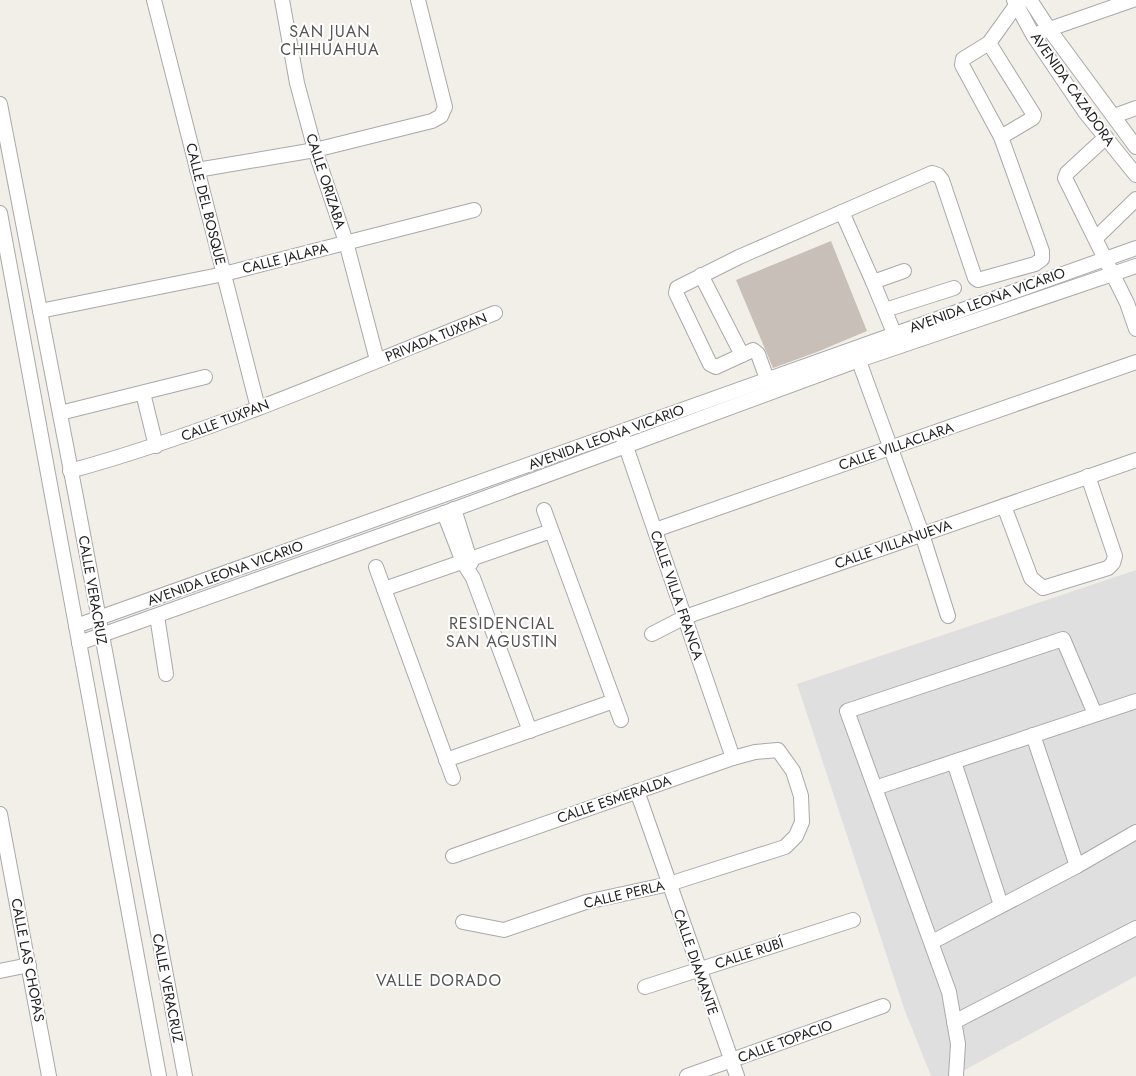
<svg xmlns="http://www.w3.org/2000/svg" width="1136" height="1076" viewBox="0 0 1136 1076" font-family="Jost,sans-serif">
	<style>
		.residential { fill: #e0dfdf }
		.building { fill: #c7bfb8 }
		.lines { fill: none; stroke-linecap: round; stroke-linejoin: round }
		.minor-casing { stroke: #a9a9a9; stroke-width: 16 }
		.minor { stroke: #fff; stroke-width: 14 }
		.labels { text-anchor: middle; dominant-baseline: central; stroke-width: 4; stroke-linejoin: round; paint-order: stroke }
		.street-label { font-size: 14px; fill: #222; stroke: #fff }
		.quarter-label { font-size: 16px; letter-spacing: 1px; fill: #555; stroke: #fff }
	</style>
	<rect width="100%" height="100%" fill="#f2efe9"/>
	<!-- residential -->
	<polygon class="residential" points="1136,570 1136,976 954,1076 931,1076 905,1011 797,684"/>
	<!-- building -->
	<polygon class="building" points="831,241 867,331 817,352 773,368 736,280"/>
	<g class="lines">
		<!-- minor casing -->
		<g class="minor-casing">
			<g id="minor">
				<polyline points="154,0 258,408"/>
				<polyline points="282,0 297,83 315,150 346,242 377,360"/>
				<polyline points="1014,0 1033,35 1085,112 1136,175"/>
				<polyline points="1030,0 1049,29 1136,147"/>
				<polyline points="1041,32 1133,0"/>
				<polyline points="989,43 1034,115 1033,118 1001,137"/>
				<polyline points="0,104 76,497 185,1076"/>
				<polyline points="1114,116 1136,108"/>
				<polyline points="1106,137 1067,173 1065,178 1127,303 1136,329"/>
				<polyline points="197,170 315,150 432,121 441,116 445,107 418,0"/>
				<polyline points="842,212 932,173 938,175 942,180 975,278 978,280 1035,264 1042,259 1042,251 1001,137 962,65 963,59 989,43 1017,4 1022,0"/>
				<polyline points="0,213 159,1076"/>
				<polyline points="1096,238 1136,199"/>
				<polyline points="701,275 742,355"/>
				<polyline points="885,310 954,288"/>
				<polyline points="40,311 224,274 474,210"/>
				<polyline points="894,333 873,282 904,271"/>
				<polyline points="856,353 922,534 948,616"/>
				<polyline points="767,379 758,354 753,350 716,367 710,364 676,293 677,288 739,257 842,212 873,282"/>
				<polyline points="143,393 156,446"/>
				<polyline points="60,413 205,377"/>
				<polyline points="623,438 733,758"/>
				<path d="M 70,471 C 216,431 355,369 495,313"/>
				<polyline points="1004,506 1031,578 1043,588 1108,568 1113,563 1115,556 1088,476"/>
				<polyline points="454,509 471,563"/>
				<polyline points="544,510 621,720"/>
				<polyline points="444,513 463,562 473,578 530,731"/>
				<polyline points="655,530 1136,362"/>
				<polyline points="376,567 453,778"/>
				<polyline points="384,589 551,531"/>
				<polyline points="157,616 166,674"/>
				<polyline points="76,626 1136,248"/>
				<polyline points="652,634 685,617 1136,460"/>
				<polyline points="79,643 444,513 859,360 1136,266"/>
				<polyline points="1033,735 1077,866"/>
				<polyline points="446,760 614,701"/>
				<polyline points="954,762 1001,905"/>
				<polyline points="875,788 1136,701"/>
				<polyline points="637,791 737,1076"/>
				<polyline points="0,814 49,1076"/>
				<polyline points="453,856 733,758 755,752 778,750 793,771 801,796 802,822 796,836 785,847 669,884 586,902 504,930 463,922"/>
				<polyline points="932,942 1077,866 1136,832"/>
				<polyline points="0,971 29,965"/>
				<polyline points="645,987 853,920"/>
				<polyline points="954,1022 1136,928"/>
				<polyline points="687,1076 883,1006"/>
				<polyline points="956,1076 958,1044 949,992 847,711 1063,639 1095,714"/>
			</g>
		</g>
		<!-- minor -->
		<use href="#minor" class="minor"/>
	</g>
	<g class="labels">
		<!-- street labels -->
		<g class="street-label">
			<text transform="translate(1073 89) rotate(55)">AVENIDA CAZADORA</text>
			<text transform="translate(326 181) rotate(72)">CALLE ORIZABA</text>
			<text transform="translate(206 204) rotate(76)">CALLE DEL BOSQUE</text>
			<text transform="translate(285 258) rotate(-14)">CALLE JALAPA</text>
			<text transform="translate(987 300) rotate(-20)">AVENIDA LEONA VICARIO</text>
			<text transform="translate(436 337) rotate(-22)">PRIVADA TUXPAN</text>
			<text transform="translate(225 420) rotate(-21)">CALLE TUXPAN</text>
			<text transform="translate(606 437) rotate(-20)">AVENIDA LEONA VICARIO</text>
			<text transform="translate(896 446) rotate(-19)">CALLE VILLACLARA</text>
			<text transform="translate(893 544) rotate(-19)">CALLE VILLANUEVA</text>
			<text transform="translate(225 573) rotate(-20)">AVENIDA LEONA VICARIO</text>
			<text transform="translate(93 590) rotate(80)">CALLE VERACRUZ</text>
			<text transform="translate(677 595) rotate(71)">CALLE VILLA FRANCA</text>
			<text transform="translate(614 799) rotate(-19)">CALLE ESMERALDA</text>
			<text transform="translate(624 894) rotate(-13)">CALLE PERLA</text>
			<text transform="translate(749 953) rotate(-18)">CALLE RUBÍ</text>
			<text transform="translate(28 960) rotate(79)">CALLE LAS CHOPAS</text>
			<text transform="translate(696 962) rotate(71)">CALLE DIAMANTE</text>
			<text transform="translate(168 988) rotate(79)">CALLE VERACRUZ</text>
			<text transform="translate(785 1041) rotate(-20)">CALLE TOPACIO</text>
		</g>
		<!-- quarter labels -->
		<g class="quarter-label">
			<text x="330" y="31">SAN JUAN<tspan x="330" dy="18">CHIHUAHUA</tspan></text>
			<text x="502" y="623">RESIDENCIAL<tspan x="502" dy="18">SAN AGUSTIN</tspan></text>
			<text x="439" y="980">VALLE DORADO</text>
		</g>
	</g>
</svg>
